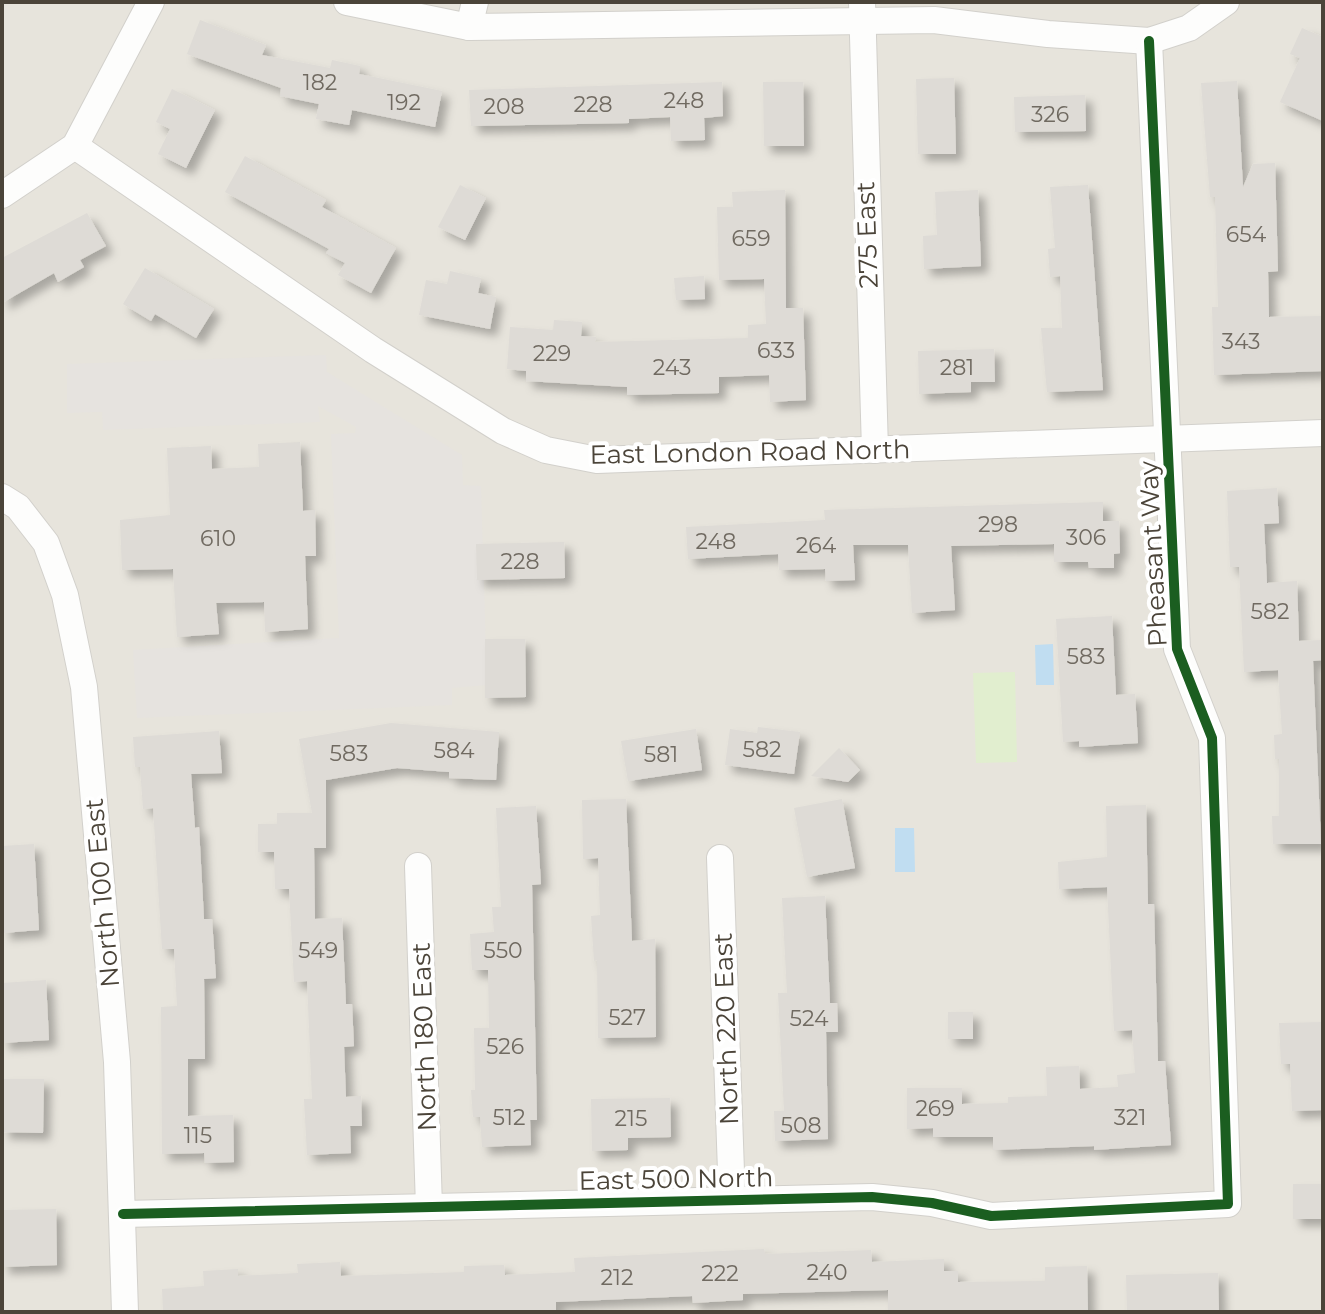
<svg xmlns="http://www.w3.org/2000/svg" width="1325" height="1314" viewBox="0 0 1325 1314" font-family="Montserrat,sans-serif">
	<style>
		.residential { fill: #e7e4dc }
		.green { fill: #e1eecf }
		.parking { fill: #e6e3df }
		.water { fill: #c0ddf1 }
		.building { fill: #dedbd6; filter: url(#shadow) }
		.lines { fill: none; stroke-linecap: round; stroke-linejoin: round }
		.minor-casing { stroke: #d2d0cb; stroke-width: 28 }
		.minor { stroke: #fdfdfc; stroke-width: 26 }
		.cycleway-casing { stroke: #fff; stroke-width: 15 }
		.cycleway { stroke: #1b5e20; stroke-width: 10 }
		.labels { text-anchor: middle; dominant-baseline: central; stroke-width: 8; stroke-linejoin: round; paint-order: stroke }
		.number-label { font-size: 22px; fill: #706a61 }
		.street-label { font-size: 26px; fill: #4b4439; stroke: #fff }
	</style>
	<defs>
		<filter id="shadow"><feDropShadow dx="7" dy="7" stdDeviation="4" flood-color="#0004"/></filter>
	</defs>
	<rect width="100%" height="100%" fill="#f4f2ee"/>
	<!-- residential -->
	<rect class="residential" x="2" y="2" width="1321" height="1310"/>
	<!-- green -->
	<polygon class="green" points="1015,672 1017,762 976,763 973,673"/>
	<!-- parking -->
	<polygon class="parking" points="326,355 327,372 462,455 463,485 481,486 487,685 452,688 452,705 137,718 133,650 339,638 331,434 355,433 356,427 318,406 320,422 103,430 102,412 67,413 67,364"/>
	<!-- water -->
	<g class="water">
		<polygon points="1053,644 1054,685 1036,685 1035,645"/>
		<polygon points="895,828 914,828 915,872 895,872"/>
	</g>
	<!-- building -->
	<g class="building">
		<polygon points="200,20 266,45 262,55 330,68 332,60 360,66 359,74 442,91 435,127 352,110 349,125 316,119 319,104 280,96 281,88 187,54"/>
		<polygon points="1302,28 1323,37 1323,121 1280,102 1300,58 1290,54"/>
		<polygon points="954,78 956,154 918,154 916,79"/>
		<polygon points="1237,81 1243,187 1253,164 1275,163 1278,271 1268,272 1269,317 1323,316 1323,371 1214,375 1212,307 1218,307 1215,197 1210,197 1201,83"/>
		<polygon points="722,82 723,116 704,118 705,140 671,141 670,117 629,119 629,123 471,126 469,90"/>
		<polygon points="763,82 803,82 804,146 764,146"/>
		<polygon points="172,89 215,110 186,168 158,154 170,129 156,122"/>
		<polygon points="1085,95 1086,131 1015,132 1014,97"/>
		<polygon points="245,156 326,200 322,207 396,248 371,293 338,275 345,263 326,253 329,249 225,192"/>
		<polygon points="460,185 486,198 465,240 438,227"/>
		<polygon points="1088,185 1103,390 1047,392 1041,328 1062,328 1060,276 1050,277 1048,249 1055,248 1050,187"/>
		<polygon points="785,190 786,308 803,308 806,400 770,402 769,375 719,377 719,393 627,395 627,387 526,381 526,371 507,369 510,327 553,330 554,320 582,322 581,336 596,337 595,342 748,338 748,325 766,324 764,279 719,280 717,207 733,207 732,192"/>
		<polygon points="978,190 981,266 924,269 923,236 937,235 935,192"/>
		<polygon points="87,213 106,246 80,260 84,267 58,282 54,273 2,303 2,258"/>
		<polygon points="145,268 214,309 196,338 155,314 151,321 123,304"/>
		<polygon points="450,271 481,278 478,293 496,297 490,329 419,315 426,280 447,284"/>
		<polygon points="704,276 705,299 676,300 674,278"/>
		<polygon points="994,349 995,382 971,382 971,392 919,394 918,351"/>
		<polygon points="300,442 303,511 315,510 316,556 305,556 308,629 265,632 264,602 216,603 219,634 177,637 173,569 122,570 120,520 170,515 167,448 211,446 212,469 259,467 258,444"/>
		<polygon points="1277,488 1279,523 1264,524 1267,583 1297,581 1299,641 1322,640 1323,660 1313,661 1321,844 1273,844 1272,816 1279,816 1279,759 1275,759 1274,735 1282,734 1278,670 1244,672 1239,567 1230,567 1227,491"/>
		<polygon points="1103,502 1103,521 1119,521 1120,553 1114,554 1114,568 1089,568 1088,562 1054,562 1054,544 951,546 955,610 912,613 908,545 853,545 855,580 826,581 825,569 779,570 778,554 688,559 686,527 825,520 824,510"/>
		<polygon points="564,542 565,578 477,580 476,544"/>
		<polygon points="1112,616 1116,695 1135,694 1138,743 1079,747 1079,741 1063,742 1056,619"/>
		<polygon points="485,639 525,639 526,697 485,698"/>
		<polygon points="391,723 499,732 496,780 449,778 449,772 397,768 326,780 326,848 314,848 315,919 342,918 346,1004 352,1004 354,1046 344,1047 346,1097 361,1096 362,1126 350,1126 351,1153 307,1155 304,1099 312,1099 307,981 294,982 289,889 275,889 274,852 258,852 258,824 277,824 277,813 312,813 299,739"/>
		<polygon points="758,727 800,732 794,774 725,765 730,729 757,733"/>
		<polygon points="696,729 702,770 628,781 621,741"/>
		<polygon points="219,731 222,773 191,774 195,828 199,827 204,919 212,919 216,978 204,979 205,1059 188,1059 188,1116 233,1115 234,1162 205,1163 204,1153 162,1154 161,1007 177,1006 174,949 162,949 153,808 143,809 140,767 135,767 133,737"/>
		<polygon points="839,748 860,770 848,782 811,776"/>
		<polygon points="626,799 632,941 655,939 656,1037 598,1038 597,960 594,961 591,916 600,915 598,858 583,859 582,800"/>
		<polygon points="842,799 855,868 807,877 794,808"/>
		<polygon points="1146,805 1148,904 1154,904 1158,1061 1165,1061 1171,1145 1094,1150 1094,1146 993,1150 993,1137 933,1137 933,1128 907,1129 907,1088 962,1088 962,1104 1008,1103 1008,1097 1047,1096 1046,1067 1079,1066 1080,1089 1118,1087 1117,1075 1135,1073 1132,1030 1114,1031 1107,887 1059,889 1058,862 1107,857 1106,806"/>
		<polygon points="536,806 541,884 532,885 537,1120 530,1120 531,1145 482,1147 480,1117 473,1117 471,1090 475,1090 474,1028 489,1028 488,970 472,970 470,934 494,932 492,907 501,907 496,808"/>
		<polygon points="34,844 39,930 3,933 2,846"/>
		<polygon points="825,896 830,1003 837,1003 838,1032 826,1032 828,1139 775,1141 774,1111 784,1111 778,993 787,993 782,898"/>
		<polygon points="46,980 49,1040 2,1043 2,983"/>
		<rect x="948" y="1012" width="25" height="27"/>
		<polygon points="1323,1022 1323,1110 1292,1111 1290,1064 1281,1064 1279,1023"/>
		<polygon points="2,1079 44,1079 43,1133 2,1132"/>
		<polygon points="670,1098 671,1137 628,1138 628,1150 592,1151 591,1099"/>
		<rect x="1293" y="1184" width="30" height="35"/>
		<polygon points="56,1209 57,1265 2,1267 2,1210"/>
		<polygon points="764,1249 765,1254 871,1250 872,1262 944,1259 944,1271 958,1271 958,1282 1045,1281 1045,1267 1087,1266 1088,1312 888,1312 888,1290 743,1294 743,1300 693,1303 692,1296 556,1302 556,1312 163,1312 162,1289 204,1286 203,1271 238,1269 238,1276 298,1273 297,1264 340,1262 341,1276 464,1272 464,1266 504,1265 505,1275 575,1272 574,1258"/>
		<polygon points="1218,1273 1219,1312 1127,1312 1126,1275"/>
	</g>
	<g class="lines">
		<!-- minor casing -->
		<g class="minor-casing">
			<g id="minor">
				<polyline points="347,2 469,27 934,20 1048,34 1149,41 1189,28 1226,2"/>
				<polyline points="862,2 875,450"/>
				<polyline points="469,27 475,2"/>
				<polyline points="75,146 373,350 503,431 546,450 597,460 1323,433"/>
				<polyline points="2,195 75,146 151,2"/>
				<polyline points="2,497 18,507 46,543 65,595 84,687 117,1062 125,1312"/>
				<polyline points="720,858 732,1200"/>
				<polyline points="418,866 429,1207"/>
				<polyline points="123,1214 872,1197 932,1203 991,1216 1228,1204 1212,738 1177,649 1149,41"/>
			</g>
		</g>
		<!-- minor -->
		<use href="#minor" class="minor"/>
		<!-- cycleway casing -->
		<g class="cycleway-casing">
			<polyline id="cycleway" points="123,1214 872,1197 932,1203 991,1216 1228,1204 1212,738 1177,649 1149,41"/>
		</g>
		<!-- cycleway -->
		<use href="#cycleway" class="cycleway"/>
	</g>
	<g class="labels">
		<!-- number labels -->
		<g class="number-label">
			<text x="320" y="82">182</text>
			<text x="684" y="100">248</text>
			<text x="404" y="102">192</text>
			<text x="593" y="104">228</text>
			<text x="504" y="106">208</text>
			<text x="1050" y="114">326</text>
			<text x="1246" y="234">654</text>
			<text x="751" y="238">659</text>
			<text x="1241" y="341">343</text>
			<text x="776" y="350">633</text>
			<text x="552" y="353">229</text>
			<text x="672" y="367">243</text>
			<text x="957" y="367">281</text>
			<text x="998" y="524">298</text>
			<text x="1086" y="537">306</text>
			<text x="218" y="538">610</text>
			<text x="716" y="541">248</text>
			<text x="816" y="545">264</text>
			<text x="520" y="561">228</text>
			<text x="1270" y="611">582</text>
			<text x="1086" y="656">583</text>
			<text x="762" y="749">582</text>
			<text x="454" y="750">584</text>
			<text x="349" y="753">583</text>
			<text x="661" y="754">581</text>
			<text x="318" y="950">549</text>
			<text x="503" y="950">550</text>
			<text x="627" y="1017">527</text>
			<text x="809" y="1018">524</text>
			<text x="505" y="1046">526</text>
			<text x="935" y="1108">269</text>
			<text x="509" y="1117">512</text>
			<text x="1130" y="1117">321</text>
			<text x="631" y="1118">215</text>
			<text x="801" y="1125">508</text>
			<text x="198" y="1135">115</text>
			<text x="827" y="1272">240</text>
			<text x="720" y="1273">222</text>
			<text x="617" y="1277">212</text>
		</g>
		<!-- street labels -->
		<g class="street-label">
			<text transform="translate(867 235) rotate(-92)">275 East</text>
			<text transform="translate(750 452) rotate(-1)">East London Road North</text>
			<text transform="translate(1153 554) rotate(-93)">Pheasant Way</text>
			<text transform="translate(102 893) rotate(-95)">North 100 East</text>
			<text transform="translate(726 1029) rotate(-92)">North 220 East</text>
			<text transform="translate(424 1037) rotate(-92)">North 180 East</text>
			<text transform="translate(676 1179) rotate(-1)">East 500 North</text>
		</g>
	</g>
	<!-- border -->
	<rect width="1325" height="1314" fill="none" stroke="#4b4439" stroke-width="8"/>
</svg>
